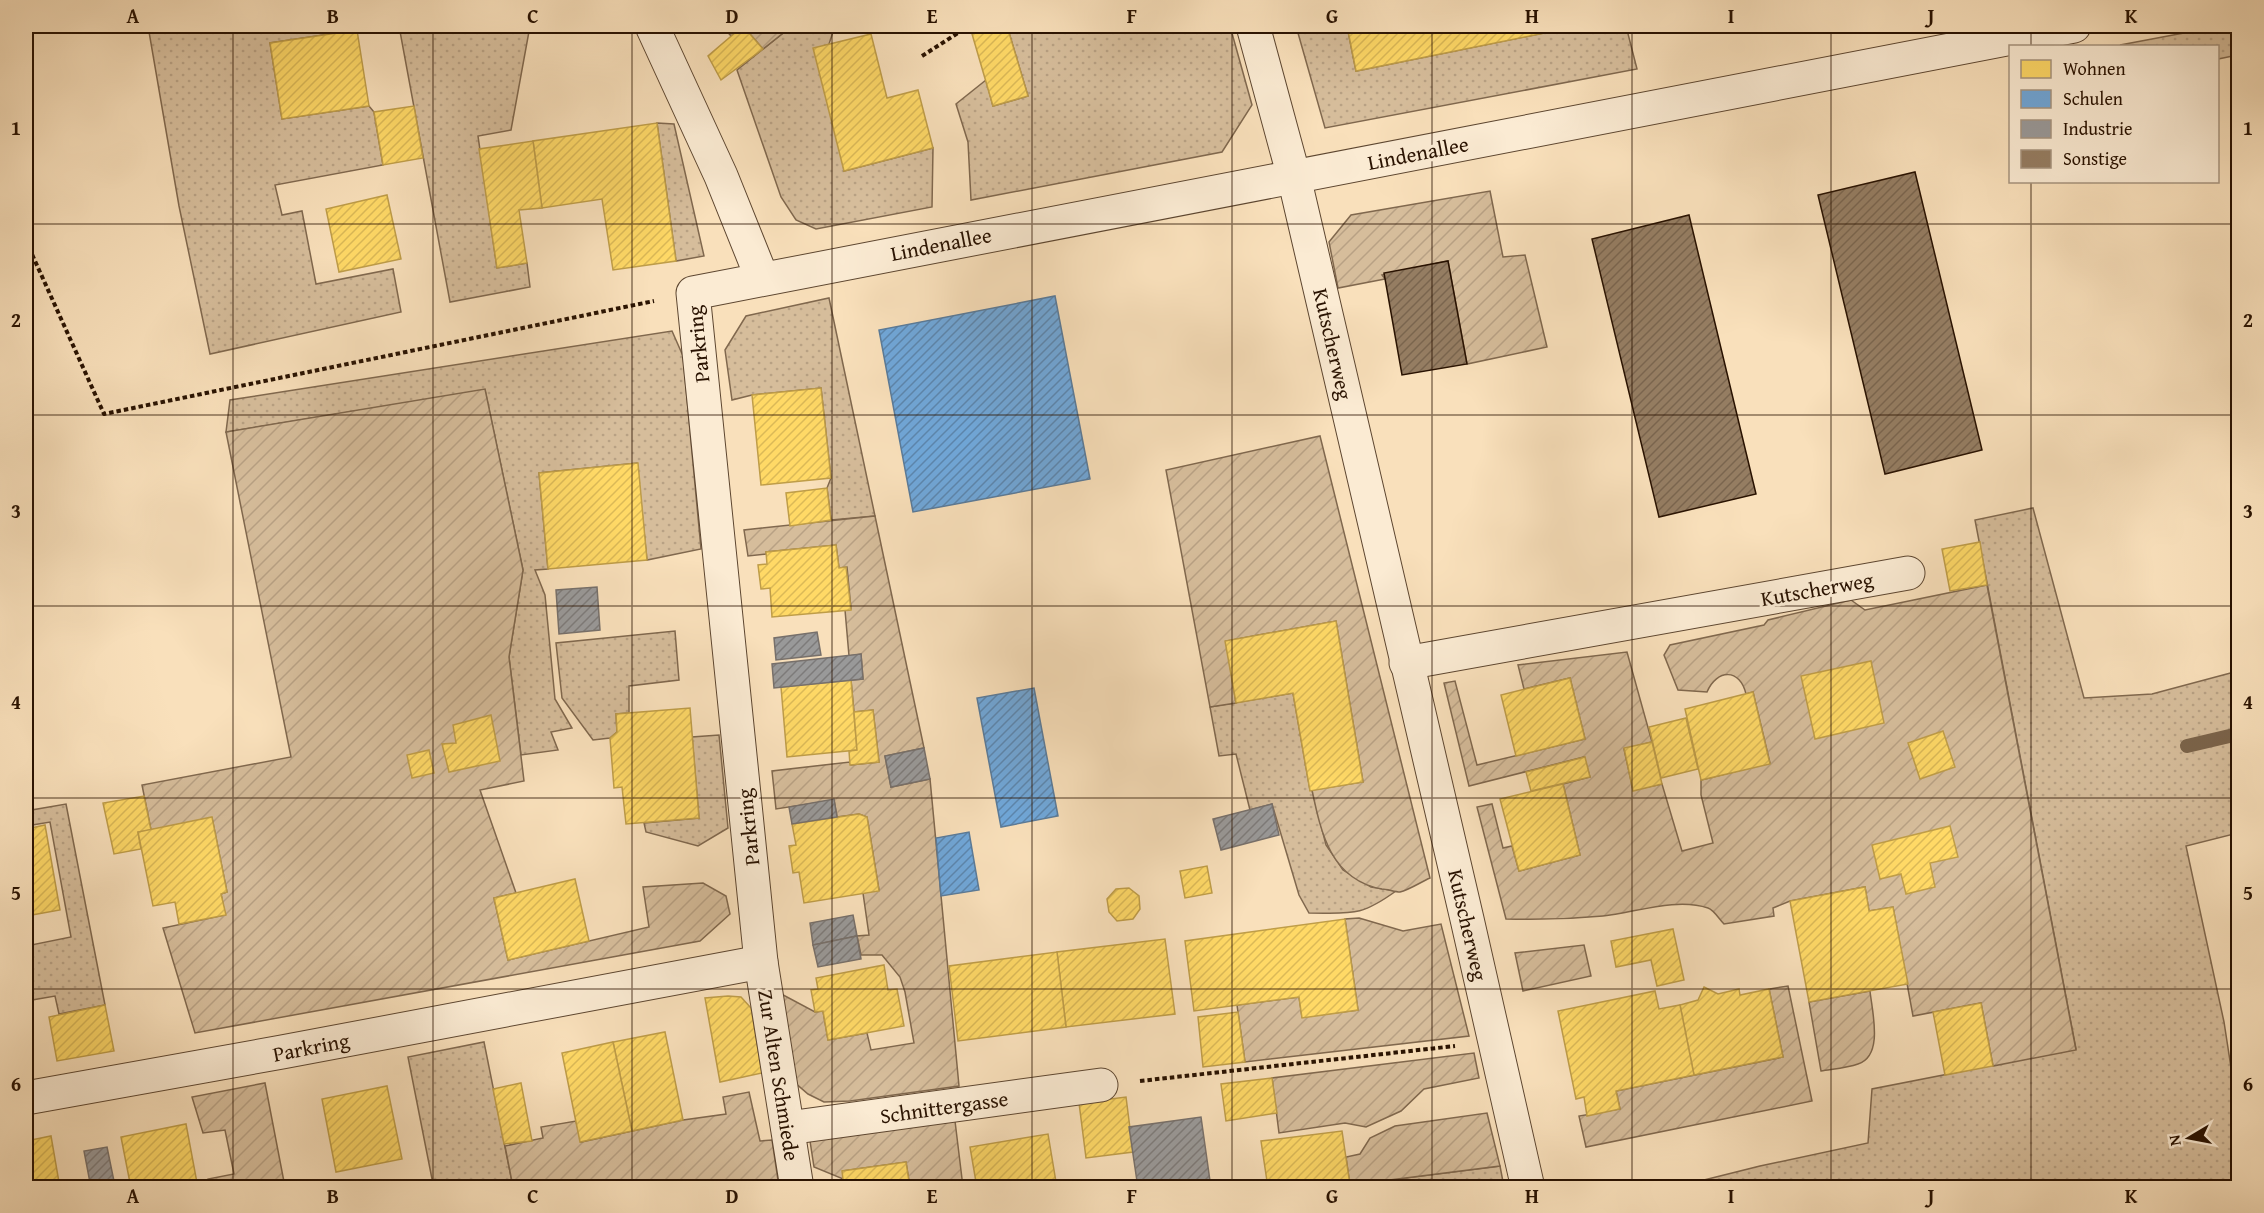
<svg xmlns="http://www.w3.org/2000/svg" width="2264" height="1213" viewBox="0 0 2264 1213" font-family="'Gentium Book Plus',serif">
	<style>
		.grass { fill: url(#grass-dots); stroke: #80684e; stroke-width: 1.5 }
		.garden { fill: url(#garden-furrows); stroke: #80684e; stroke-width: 1.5 }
		.homes { fill: url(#homes-hatch); stroke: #bf9d48; stroke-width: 1.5 }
		.schools { fill: url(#schools-hatch); stroke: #5a7b9a; stroke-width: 1.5 }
		.industry { fill: url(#industry-hatch); stroke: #77706b; stroke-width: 1.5 }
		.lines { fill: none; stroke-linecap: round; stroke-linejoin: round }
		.stream { stroke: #7b644b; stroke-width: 14 }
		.building { fill: url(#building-hatch); stroke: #291201; stroke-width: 1.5 }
		.minor-casing { stroke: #5d4630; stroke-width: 35 }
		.path { stroke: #291201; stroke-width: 4; stroke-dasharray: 4.5 3; stroke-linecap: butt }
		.minor { stroke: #fbebd3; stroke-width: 33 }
		.grid { fill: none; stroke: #291201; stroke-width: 1.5; stroke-opacity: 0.55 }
		.labels { text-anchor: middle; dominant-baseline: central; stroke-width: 6; stroke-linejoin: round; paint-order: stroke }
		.street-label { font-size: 21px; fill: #291201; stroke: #fbebd3 }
		.neatline { fill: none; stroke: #291201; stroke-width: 2 }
		.grid-label { font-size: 20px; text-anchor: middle; font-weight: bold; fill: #291201 }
	</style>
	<defs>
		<pattern id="grass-dots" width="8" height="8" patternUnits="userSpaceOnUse" patternTransform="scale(1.5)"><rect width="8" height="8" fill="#d6bd9b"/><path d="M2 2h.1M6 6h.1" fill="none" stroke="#b8a184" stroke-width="1.8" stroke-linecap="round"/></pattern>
		<pattern id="garden-furrows" width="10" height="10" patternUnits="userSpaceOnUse" patternTransform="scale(1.5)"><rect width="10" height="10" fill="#d6bd9b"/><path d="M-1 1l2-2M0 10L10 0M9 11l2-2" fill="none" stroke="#b8a184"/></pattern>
		<pattern id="homes-hatch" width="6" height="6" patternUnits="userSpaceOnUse" patternTransform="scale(1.5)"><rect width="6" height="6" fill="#ffd966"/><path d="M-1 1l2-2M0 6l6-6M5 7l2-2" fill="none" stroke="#dbb957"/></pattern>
		<pattern id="schools-hatch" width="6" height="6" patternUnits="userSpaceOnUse" patternTransform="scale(1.5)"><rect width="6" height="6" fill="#6fa8dc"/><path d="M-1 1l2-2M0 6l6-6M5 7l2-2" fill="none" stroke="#5b87b0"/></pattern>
		<pattern id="industry-hatch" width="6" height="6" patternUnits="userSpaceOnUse" patternTransform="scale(1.5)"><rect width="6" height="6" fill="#999"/><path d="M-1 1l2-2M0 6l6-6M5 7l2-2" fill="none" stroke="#7d7b7a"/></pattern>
		<pattern id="building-hatch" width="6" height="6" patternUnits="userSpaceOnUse" patternTransform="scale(1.5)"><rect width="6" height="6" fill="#957d62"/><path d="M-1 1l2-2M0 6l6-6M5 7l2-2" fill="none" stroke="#7a654e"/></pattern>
	</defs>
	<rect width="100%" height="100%" fill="#f9e0bb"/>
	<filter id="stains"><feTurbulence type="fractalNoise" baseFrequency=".00333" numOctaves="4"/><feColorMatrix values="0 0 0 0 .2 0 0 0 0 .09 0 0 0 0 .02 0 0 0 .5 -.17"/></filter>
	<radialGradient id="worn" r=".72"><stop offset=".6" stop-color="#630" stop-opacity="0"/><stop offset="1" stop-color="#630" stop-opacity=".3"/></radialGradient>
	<!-- grass -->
	<g class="grass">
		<polygon points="148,26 356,26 357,30 270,43 282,119 369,106 374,112 383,165 275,185 282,215 302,211 316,284 393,269 401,312 210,354 179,206"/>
		<polygon points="399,26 530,26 511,130 478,136 497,268 527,263 530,287 450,302"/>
		<polygon points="792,26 835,26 829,44 844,171 933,148 932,207 816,229 796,220 781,197 737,70"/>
		<polygon points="1007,26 1230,26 1252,105 1222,152 971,200 968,142 956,104 986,80 993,106 1028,96"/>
		<polygon points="1296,26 1347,26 1356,71 1578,26 1626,26 1637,69 1325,128"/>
		<polygon points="2221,26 2238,26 2238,55 2218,59 2218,46 2120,45"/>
		<polygon points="657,123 674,124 704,256 676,261"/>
		<polygon points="829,298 875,516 831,520 827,488 831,478 821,388 752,395 732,400 725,350 746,316"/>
		<polygon points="672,331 683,356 701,549 647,560 637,463 539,473 548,569 535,570 545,595 555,699 572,728 551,732 558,750 521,755 509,657 523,570 485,390 226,432 230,400"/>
		<polygon points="2033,508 2084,698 2152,694 2238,671 2238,833 2186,846 2224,1022 2238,1113 2238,1187 1672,1188 1760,1166 1868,1143 1872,1089 2076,1049 1975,520"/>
		<polygon points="675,631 679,680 629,686 629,713 616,714 617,732 610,738 593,740 562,698 556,643"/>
		<path d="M 1293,693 L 1310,790 L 1312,790 L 1326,845 L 1343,870 L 1371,887 L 1396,891 C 1360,917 1352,913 1309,913 L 1299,895 L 1272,804 L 1250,810 L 1236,754 L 1219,756 L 1210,707 Z"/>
		<polygon points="719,735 728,828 698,846 646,832 644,823 699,818 692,737"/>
		<polygon points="66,804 105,1005 59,1014 55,996 26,1001 26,946 71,937 50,822 26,826 26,811"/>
		<polygon points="484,1042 513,1187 415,1187 433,1184 408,1057"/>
		<polygon points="1500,1166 1504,1187 1350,1188 1350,1185"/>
	</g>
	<!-- garden -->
	<g class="garden">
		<polygon points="722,26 792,26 763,49 743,26 731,36"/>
		<polygon points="1490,191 1503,257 1525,255 1547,347 1467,364 1448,261 1382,275 1385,279 1338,288 1329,242 1351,215"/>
		<polygon points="485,389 523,570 509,657 524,781 480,790 516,893 494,898 508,960 649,927 643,887 703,883 726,896 730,914 700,941 195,1033 163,928 225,915 221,894 227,892 212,818 151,830 142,785 291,757 226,432"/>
		<path d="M 1320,436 L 1430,878 C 1421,882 1409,890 1400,892 C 1395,892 1387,889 1382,889 C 1331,880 1321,833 1312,790 L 1363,782 L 1336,621 L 1226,641 L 1236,703 L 1210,707 L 1166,470 Z"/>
		<polygon points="875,516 924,748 885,756 891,787 930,779 959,1086 850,1101 824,1102 808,1094 793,1081 772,989 815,1012 823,1011 828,1040 867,1033 871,1050 914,1043 905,992 900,977 882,955 861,955 857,936 869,935 863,893 879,890 867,817 859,814 837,817 834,800 776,809 772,771 850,762 851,765 879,762 873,710 854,712 851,680 863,679 861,654 849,656 845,610 851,609 847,567 839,568 836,545 766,552 766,554 748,556 744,530"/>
		<path d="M 1987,585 L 2076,1050 L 1993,1066 L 1981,1003 L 1913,1016 L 1893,907 L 1869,911 L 1865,887 L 1790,901 L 1773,908 L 1774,916 L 1724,924 C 1719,919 1714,910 1708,908 C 1676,897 1634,913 1603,916 C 1571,919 1539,920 1506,919 L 1477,807 L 1492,804 L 1503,848 L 1512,846 L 1519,871 L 1580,855 L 1563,784 L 1590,777 L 1584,757 L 1469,786 L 1444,683 L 1455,681 L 1477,765 L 1585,739 L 1570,678 L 1524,689 L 1518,665 L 1627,652 L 1652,742 L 1624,749 L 1633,790 L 1662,784 L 1682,851 L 1713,843 L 1701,795 L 1701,780 L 1770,763 L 1753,692 L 1746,694 C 1740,668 1717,669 1707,692 L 1678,690 L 1664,655 L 1670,645 L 1764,625 L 1768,620 L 1851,600 L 1865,610 Z"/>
		<polygon points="1359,918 1403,931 1441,924 1469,1036 1245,1062 1237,1005 1299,997 1302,1017 1358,1010 1345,919"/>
		<polygon points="1584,945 1591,976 1523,991 1515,953"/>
		<polygon points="1788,986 1812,1101 1586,1147 1579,1116 1620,1109 1616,1091 1783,1057 1769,989"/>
		<path d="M 1870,991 C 1872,1011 1884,1056 1858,1064 C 1847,1068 1833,1069 1821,1071 L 1809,1002 Z"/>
		<polygon points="1474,1053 1479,1078 1424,1089 1401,1111 1366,1127 1345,1123 1279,1133 1272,1078"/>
		<polygon points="265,1083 285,1187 209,1187 208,1179 234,1174 225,1130 203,1133 192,1097"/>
		<polygon points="749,1092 760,1141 772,1140 779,1187 513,1187 505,1146 543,1138 541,1127 576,1121 581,1142 683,1120 726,1114 723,1097"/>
		<polygon points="1487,1113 1500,1166 1350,1185 1346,1157 1360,1154 1370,1138 1395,1126"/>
		<polygon points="955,1121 963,1187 910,1187 906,1162 843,1171 843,1179 814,1167 810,1141"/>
	</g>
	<!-- homes -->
	<g class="homes">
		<polygon points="743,26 763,49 721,80 708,56"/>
		<polygon points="974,26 1007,26 1028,96 993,106 970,27"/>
		<polygon points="1347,26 1549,26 1550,32 1356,71"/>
		<polygon points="357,30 369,106 282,119 270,43"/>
		<polygon points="871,34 887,98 918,90 933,148 844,171 813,48"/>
		<polygon points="414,106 423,158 383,165 374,112"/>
		<polygon points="657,123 676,261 613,270 602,199 542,208 533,141"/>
		<polygon points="533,141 542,208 519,210 527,263 497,268 479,149"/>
		<polygon points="387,195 401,259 339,272 326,209"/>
		<polygon points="821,388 831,478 761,485 752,395"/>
		<polygon points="638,463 647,560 548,569 539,473"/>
		<polygon points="827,488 831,520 790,526 786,493"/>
		<polygon points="1980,542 1987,585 1950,591 1942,549"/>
		<polygon points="836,545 839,568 846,567 851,610 772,617 770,588 761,589 758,565 767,564 766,552"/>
		<polygon points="1336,621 1363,782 1310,791 1293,693 1236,703 1225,641"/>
		<polygon points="1871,661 1884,723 1815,739 1801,676"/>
		<polygon points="1570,678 1585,739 1516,756 1501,695"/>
		<polygon points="851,680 857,750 787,757 781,687"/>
		<polygon points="1753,692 1770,764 1701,780 1685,709"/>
		<polygon points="690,708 699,818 626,824 622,787 614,788 610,738 617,732 616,714"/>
		<polygon points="873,710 879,762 850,765 849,751 857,750 854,712"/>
		<polygon points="491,715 500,761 449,772 442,744 456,743 453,725"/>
		<polygon points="1686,718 1698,769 1661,778 1649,727"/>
		<polygon points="1943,731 1955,767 1920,779 1908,743"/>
		<polygon points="1652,742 1662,784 1633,791 1624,748"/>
		<polygon points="429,750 434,773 412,778 407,755"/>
		<polygon points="1585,757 1590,777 1531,791 1526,772"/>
		<polygon points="1563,784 1580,855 1519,871 1500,799"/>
		<polygon points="144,796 151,830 138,832 141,849 114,854 103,803"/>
		<polygon points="859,814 867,817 879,891 804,903 799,872 793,873 789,846 796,845 792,824"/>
		<polygon points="212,817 227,892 221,894 226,915 179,924 175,902 153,906 138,832"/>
		<polygon points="45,825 60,910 26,916 26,829"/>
		<polygon points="1950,826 1958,857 1930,863 1935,887 1906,894 1901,874 1880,879 1872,845"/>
		<polygon points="1207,866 1212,893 1185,898 1180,871"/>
		<polygon points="575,879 589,941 508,960 494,898"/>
		<polygon points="1865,887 1869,911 1893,907 1908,984 1809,1002 1790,901"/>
		<polygon points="1129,888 1139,896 1140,909 1133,919 1117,921 1109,912 1107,899 1116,889"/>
		<polygon points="1345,919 1358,1010 1302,1018 1299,997 1194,1011 1185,941"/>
		<polygon points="1673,929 1684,980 1657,986 1651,960 1616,967 1611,941"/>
		<polygon points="1165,939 1175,1014 1066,1027 1057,952"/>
		<polygon points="1057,952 1066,1027 958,1041 949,966"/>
		<polygon points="884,965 888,990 897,989 904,1026 828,1040 823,1011 815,1012 811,990 818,989 816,978"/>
		<polygon points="1704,987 1718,994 1739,989 1740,995 1769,989 1783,1057 1694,1075 1680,1005 1698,1000"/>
		<polygon points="1655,991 1659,1009 1680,1005 1694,1075 1616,1091 1620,1109 1587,1116 1584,1097 1576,1099 1558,1011"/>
		<polygon points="728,996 741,997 751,1008 762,1073 720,1082 705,998"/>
		<polygon points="1981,1003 1993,1066 1945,1075 1933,1012"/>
		<polygon points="105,1005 114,1051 57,1061 49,1017"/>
		<polygon points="1238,1012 1245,1062 1203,1067 1198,1017"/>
		<polygon points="665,1032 683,1120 632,1131 613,1042"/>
		<polygon points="613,1042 632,1131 580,1142 562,1053"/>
		<polygon points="1272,1078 1277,1113 1226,1121 1221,1084"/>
		<polygon points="521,1083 532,1141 504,1144 493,1089"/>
		<polygon points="387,1086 402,1159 336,1172 322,1099"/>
		<polygon points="1126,1097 1133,1152 1086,1158 1079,1103"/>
		<polygon points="186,1124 198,1188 131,1188 121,1137"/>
		<polygon points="1342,1131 1350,1185 1330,1188 1268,1188 1261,1141"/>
		<polygon points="1048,1134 1057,1188 977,1188 970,1147"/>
		<polygon points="51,1136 60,1188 26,1188 26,1141"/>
		<polygon points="906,1162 910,1188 844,1188 842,1171"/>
	</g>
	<!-- schools -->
	<g class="schools">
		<polygon points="1055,296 1090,479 913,512 879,330"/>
		<polygon points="1034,688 1058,816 1001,827 977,698"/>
		<polygon points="969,832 979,890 941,896 936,838"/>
	</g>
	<!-- industry -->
	<g class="industry">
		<polygon points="597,587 600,630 559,634 556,590"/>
		<polygon points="817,632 821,655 776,660 774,638"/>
		<polygon points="861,654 863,679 774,688 772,664"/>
		<polygon points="924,748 930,779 891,787 885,756"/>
		<polygon points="834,799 837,817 792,824 789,807"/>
		<polygon points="1272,804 1279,835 1221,850 1213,819"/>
		<polygon points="853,915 857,936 813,945 810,923"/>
		<polygon points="857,936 861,959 818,967 813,945"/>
		<polygon points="1201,1117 1211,1188 1138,1188 1129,1127"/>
		<polygon points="107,1147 115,1186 91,1188 84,1151"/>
	</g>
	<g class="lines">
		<!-- stream -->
		<polyline class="stream" points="2187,746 2238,734"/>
	</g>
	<!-- building -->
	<g class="building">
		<polygon points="1915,172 1982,450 1885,474 1818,195"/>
		<polygon points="1689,215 1756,494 1659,517 1592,239"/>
		<polygon points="1448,261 1467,364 1402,375 1384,273"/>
	</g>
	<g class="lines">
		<!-- minor casing -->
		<g class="minor-casing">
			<g id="minor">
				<polyline points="652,26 721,176 762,278"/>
				<polyline points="1253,26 1294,177 1467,919 1528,1188"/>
				<polyline points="1406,663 1908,573"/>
				<polyline points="26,1098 282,1052 761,962"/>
				<polyline points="788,1128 1101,1085"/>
				<polyline points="797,1188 761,962 693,293 2074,26"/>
			</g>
		</g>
		<!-- path -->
		<g class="path">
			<polyline points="922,56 969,26"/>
			<polyline points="26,241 104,414 654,301"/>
			<polyline points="1140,1081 1455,1046"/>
		</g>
		<!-- minor -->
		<use href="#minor" class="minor"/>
	</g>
	<!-- grid -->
	<path class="grid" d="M 233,26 L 233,1188M 433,26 L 433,1188M 632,26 L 632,1188M 832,26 L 832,1188M 1032,26 L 1032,1188M 1232,26 L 1232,1188M 1432,26 L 1432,1188M 1632,26 L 1632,1188M 1831,26 L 1831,1188M 2031,26 L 2031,46M 2031,182 L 2031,1188M 26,224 L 2238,224M 26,415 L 2238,415M 26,606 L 2238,606M 26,798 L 2238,798M 26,989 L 2238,989"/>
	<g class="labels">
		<!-- street labels -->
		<g class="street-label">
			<text transform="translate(1418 153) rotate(-11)">Lindenallee</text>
			<text transform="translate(941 244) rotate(-11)">Lindenallee</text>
			<text transform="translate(698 344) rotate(-96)">Parkring</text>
			<text transform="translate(1333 344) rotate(77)">Kutscherweg</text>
			<text transform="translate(1817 589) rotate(-10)">Kutscherweg</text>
			<text transform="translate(748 827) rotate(-96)">Parkring</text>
			<text transform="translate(1468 925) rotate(77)">Kutscherweg</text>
			<text transform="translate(311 1047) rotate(-11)">Parkring</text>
			<text transform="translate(779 1075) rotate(81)">Zur Alten Schmiede</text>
			<text transform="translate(944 1107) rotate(-8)">Schnittergasse</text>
		</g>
	</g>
	<!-- margin -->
	<rect width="2264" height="1213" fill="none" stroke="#f9e0bb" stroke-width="66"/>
	<!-- legend -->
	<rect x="2009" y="45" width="210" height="138" fill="#fbebd3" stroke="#a7947f" stroke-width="1.5"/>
	<rect x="2021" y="60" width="30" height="18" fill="#ffd966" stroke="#a7947f" stroke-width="1.5"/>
	<text x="2063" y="75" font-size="18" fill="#291201">Wohnen</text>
	<rect x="2021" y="90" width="30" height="18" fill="#6fa8dc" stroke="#a7947f" stroke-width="1.5"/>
	<text x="2063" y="105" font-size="18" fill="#291201">Schulen</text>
	<rect x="2021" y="120" width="30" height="18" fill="#999999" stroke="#a7947f" stroke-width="1.5"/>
	<text x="2063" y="135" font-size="18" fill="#291201">Industrie</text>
	<rect x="2021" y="150" width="30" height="18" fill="#957d62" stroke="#a7947f" stroke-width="1.5"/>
	<text x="2063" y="165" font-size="18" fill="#291201">Sonstige</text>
	<!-- north arrow -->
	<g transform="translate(2189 1138) rotate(260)" stroke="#fbebd3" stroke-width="4.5" paint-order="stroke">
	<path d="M0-4.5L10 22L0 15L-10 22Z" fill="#291201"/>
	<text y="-9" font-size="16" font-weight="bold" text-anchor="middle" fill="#291201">N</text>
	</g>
	<rect x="33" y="33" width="2198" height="1147" class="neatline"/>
	<g class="grid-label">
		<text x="133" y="23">A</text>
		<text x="333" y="23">B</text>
		<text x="533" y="23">C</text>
		<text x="732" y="23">D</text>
		<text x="932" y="23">E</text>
		<text x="1132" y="23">F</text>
		<text x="1332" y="23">G</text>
		<text x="1532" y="23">H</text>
		<text x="1731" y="23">I</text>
		<text x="1931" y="23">J</text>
		<text x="2131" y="23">K</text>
		<text x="16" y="135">1</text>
		<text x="2248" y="135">1</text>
		<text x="16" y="327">2</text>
		<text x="2248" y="327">2</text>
		<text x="16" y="518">3</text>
		<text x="2248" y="518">3</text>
		<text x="16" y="709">4</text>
		<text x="2248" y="709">4</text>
		<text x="16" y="900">5</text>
		<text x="2248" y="900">5</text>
		<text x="16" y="1091">6</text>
		<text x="2248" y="1091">6</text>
		<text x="133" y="1203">A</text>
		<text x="333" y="1203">B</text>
		<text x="533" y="1203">C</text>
		<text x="732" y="1203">D</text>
		<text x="932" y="1203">E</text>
		<text x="1132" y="1203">F</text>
		<text x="1332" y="1203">G</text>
		<text x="1532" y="1203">H</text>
		<text x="1731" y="1203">I</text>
		<text x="1931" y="1203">J</text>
		<text x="2131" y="1203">K</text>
	</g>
	<rect width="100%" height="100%" filter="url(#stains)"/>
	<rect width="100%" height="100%" fill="url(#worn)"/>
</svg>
